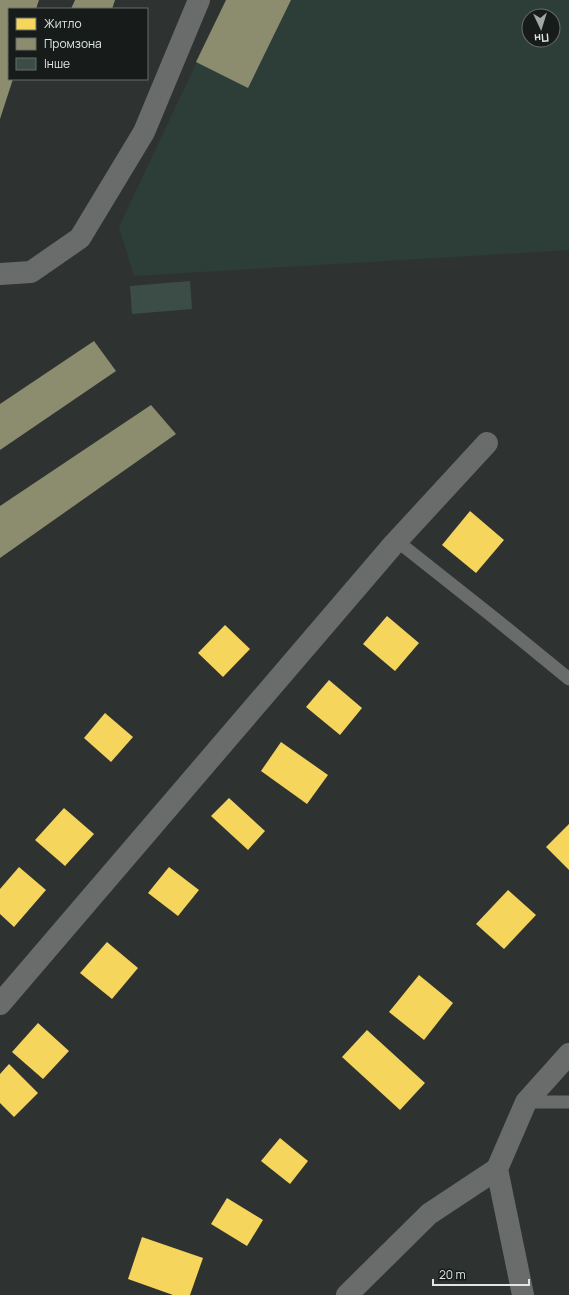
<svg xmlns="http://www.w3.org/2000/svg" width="569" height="1295" viewBox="0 0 569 1295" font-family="Manrope,sans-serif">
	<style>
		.built { fill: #2d3e38; fill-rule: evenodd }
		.homes { fill: #f6d55c }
		.industry { fill: #8c8c6e }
		.building { fill: #3c4c47 }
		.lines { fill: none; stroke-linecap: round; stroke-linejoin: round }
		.service { stroke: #6a6c6b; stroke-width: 13 }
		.minor { stroke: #6a6c6b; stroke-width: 22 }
	</style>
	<rect width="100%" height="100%" fill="#2e3331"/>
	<!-- built -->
	<path class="built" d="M 226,0 L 569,0 L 569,250 L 134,276 L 119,227 ZM 529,16 L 553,16 L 553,40 L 529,40 Z"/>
	<!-- homes -->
	<g class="homes">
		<polygon points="470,511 504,540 476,573 442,545"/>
		<polygon points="387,616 419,643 395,671 363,644"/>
		<polygon points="225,625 250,649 223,677 198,653"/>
		<polygon points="329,680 362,708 340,735 306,707"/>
		<polygon points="105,713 133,737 111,762 84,738"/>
		<polygon points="281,742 328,775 307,804 261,771"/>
		<polygon points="229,798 265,831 248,850 211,816"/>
		<polygon points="64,808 94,834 65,866 35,840"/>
		<polygon points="569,824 569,870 546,847"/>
		<polygon points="19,867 46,890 14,927 0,914 0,889"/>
		<polygon points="169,867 199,890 178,916 148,893"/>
		<polygon points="508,890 536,915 504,949 476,924"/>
		<polygon points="107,942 138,968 112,999 80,973"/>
		<polygon points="419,975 453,1003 424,1040 389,1012"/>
		<polygon points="38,1023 69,1051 43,1079 12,1052"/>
		<polygon points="367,1030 425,1083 400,1110 342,1057"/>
		<polygon points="9,1064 38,1093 14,1117 0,1103 0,1074"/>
		<polygon points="280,1138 308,1161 290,1184 261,1161"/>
		<polygon points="227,1198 263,1220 247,1246 211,1224"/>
		<polygon points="142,1237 203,1258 190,1295 173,1295 128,1279"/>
	</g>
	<!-- industry -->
	<g class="industry">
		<polygon points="0,0 39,0 36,9 9,9 9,79 13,79 0,119"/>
		<polygon points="75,0 115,0 112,9 71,9"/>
		<polygon points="226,0 291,0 248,88 196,62"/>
		<polygon points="94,341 116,371 0,450 0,404"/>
		<polygon points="151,405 176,434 0,558 0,506"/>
	</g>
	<!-- building -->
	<polygon class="building" points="190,281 192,309 132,314 130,286"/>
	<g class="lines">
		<!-- service -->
		<g class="service">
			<polyline points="397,541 493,617 569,679"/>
			<polyline points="526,1102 569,1102"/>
		</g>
		<!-- minor -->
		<g class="minor">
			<polyline points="0,274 31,272 80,238 144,132 199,0"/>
			<polyline points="0,1004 393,545 487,443"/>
			<polyline points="347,1295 429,1214 497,1169"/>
			<polyline points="523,1295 497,1169 526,1102 569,1054"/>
		</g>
	</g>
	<!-- legend -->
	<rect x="8" y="8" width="140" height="72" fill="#171c1a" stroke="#676d6b"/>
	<rect x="16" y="18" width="20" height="12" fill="#f6d55c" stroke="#676d6b"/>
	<text x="44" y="28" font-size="12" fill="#dfe6e4">Житло</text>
	<rect x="16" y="38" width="20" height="12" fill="#8c8c6e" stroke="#676d6b"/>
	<text x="44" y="48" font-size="12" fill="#dfe6e4">Промзона</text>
	<rect x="16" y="58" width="20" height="12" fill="#3c4c47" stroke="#676d6b"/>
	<text x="44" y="68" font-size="12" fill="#dfe6e4">Інше</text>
	<!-- north arrow -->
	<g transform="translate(541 28) rotate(176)"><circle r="19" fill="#171c1a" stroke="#676d6b"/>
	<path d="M0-3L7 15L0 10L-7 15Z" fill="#a1a7a5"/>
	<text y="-6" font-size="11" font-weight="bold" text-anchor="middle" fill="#dfe6e4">Пн</text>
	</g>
	<!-- scale -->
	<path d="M433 1279v6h96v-6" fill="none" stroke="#dfe6e4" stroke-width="2"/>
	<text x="439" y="1279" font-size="12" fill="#dfe6e4" stroke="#171c1a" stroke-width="3" paint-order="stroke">20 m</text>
</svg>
